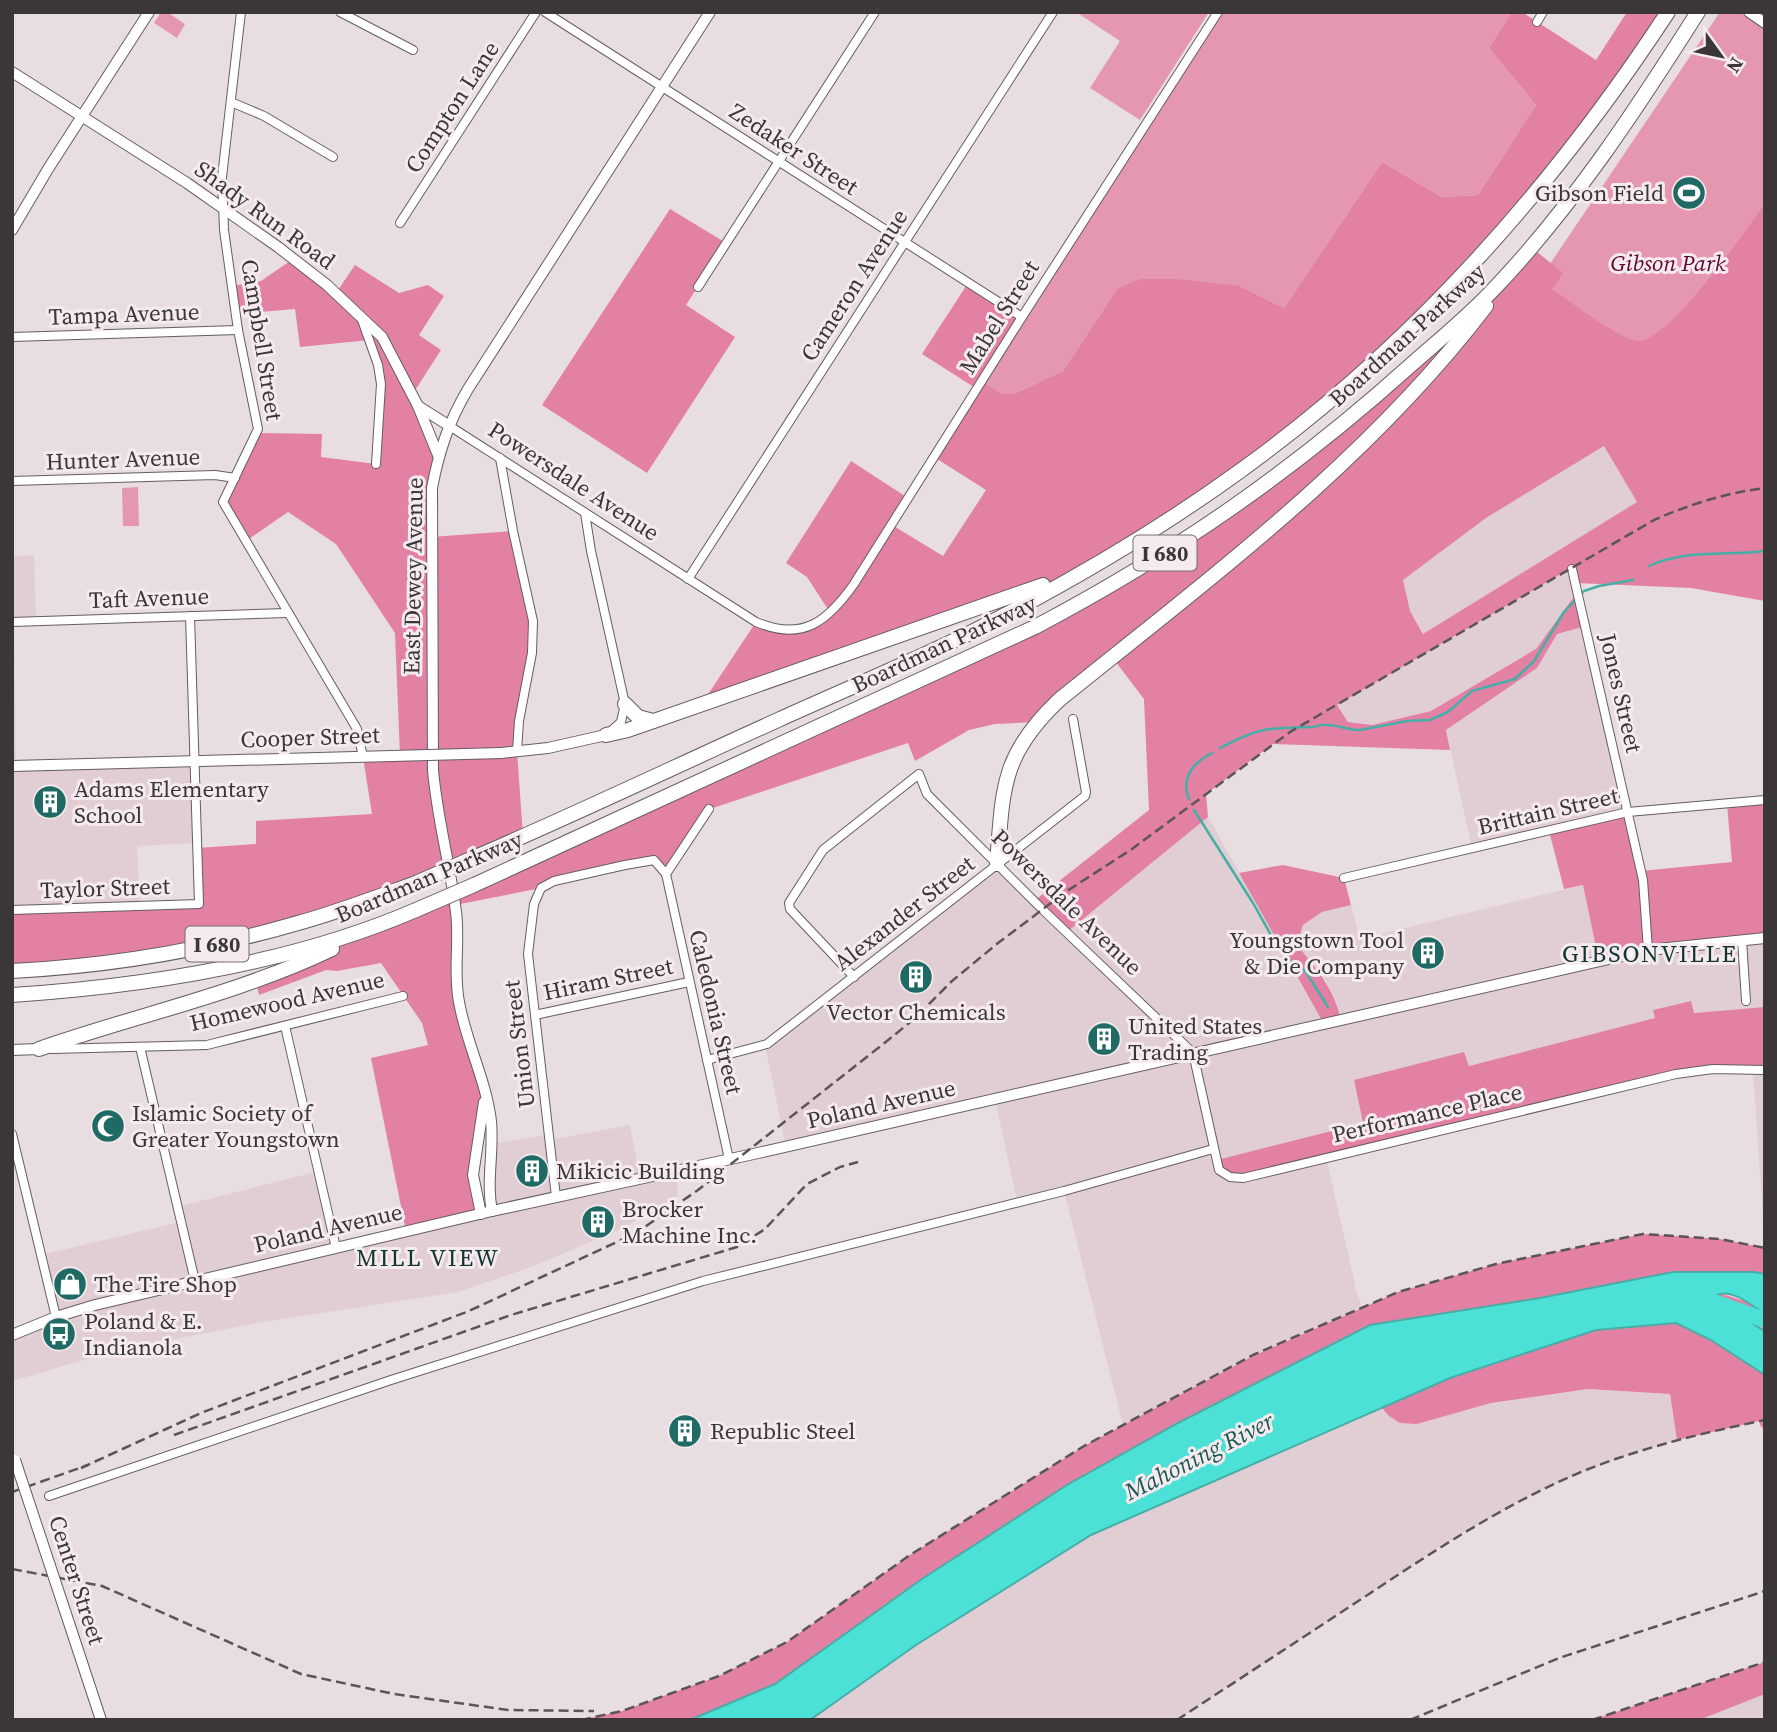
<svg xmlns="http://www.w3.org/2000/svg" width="1777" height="1732" viewBox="0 0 1777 1732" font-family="'Source Serif 4',serif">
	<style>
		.built { fill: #e1ced4 }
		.green { fill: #e597b0 }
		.forest { fill: #e281a3; fill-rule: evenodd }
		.water { fill: #4ce1d6; stroke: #47aea7; stroke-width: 2 }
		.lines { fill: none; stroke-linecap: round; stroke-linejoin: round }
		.stream { stroke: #47aea7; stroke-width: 2.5 }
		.river { stroke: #4ce1d6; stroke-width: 16 }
		.street-casing { stroke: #665d60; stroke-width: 10 }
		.secondary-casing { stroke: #665d60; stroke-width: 12 }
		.highway-casing { stroke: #665d60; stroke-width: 16 }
		.street { stroke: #fff; stroke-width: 8 }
		.secondary { stroke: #fff; stroke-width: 10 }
		.highway { stroke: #fff; stroke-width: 14 }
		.rail { stroke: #5b5557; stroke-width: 2.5; stroke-dasharray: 10 5; stroke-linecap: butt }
		.secondary-bridge-casing { stroke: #665d60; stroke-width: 12; stroke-linecap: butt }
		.highway-bridge-casing { stroke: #665d60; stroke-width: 16; stroke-linecap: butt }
		.secondary-bridge { stroke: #fff; stroke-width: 10 }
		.highway-bridge { stroke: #fff; stroke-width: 14 }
		.labels { text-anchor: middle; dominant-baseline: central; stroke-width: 6; stroke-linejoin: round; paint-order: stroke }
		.shield { fill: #f5ebee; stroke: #736c6f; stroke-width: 2 }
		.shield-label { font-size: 21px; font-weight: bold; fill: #3b3638 }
		.street-label { font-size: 23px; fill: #3b3638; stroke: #f5ebee }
		.poi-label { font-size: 23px; fill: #3b3638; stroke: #f5ebee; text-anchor: start }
		.park-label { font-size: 23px; font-style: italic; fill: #5f0632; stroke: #f5ebee }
		.neighbourhood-label { font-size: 24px; letter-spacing: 2px; fill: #123532; stroke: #f5ebee }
		.water-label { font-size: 24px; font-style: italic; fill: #1c5954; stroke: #f5ebee }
	</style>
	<rect width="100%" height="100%" fill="#e8dde0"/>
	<!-- built -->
	<g class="built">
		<polygon points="1605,446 1637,502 1424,634 1410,611 1403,580 1486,518"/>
		<polygon points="34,555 36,621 14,622 16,766 194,761 197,843 137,846 140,906 12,910 12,556"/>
		<polygon points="1571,568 1578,591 1536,649 1431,711 1372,725 1348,722 1337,705"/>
		<polygon points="1586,626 1628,812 1472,848 1446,730 1536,668 1557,634"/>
		<polygon points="1208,817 1324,1024 1327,982 1297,945 1303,925 1322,912 1351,905 1360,939 1583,885 1765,938 1765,1007 1693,1013 1691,1001 1653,1011 1655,1018 1468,1066 1464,1052 1354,1081 1363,1123 1217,1160 1326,1157 1357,1293 1362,1307 1253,1356 1123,1425 1064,1191 1017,1201 995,1099 786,1147 765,1045 997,864 1067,932"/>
		<polygon points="1753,1068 1765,1070 1765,1248"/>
		<polygon points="630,1125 640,1179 675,1171 678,1196 623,1228 534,1266 458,1292 257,1323 118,1350 12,1381 12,1335 55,1317 41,1255 180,1222 177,1207 319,1171 336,1248 491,1211 492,1144 549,1134 550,1140"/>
		<polygon points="1588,1389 1670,1394 1677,1440 1642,1450 1581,1472 1524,1498 1444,1544 1177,1720 810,1720 916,1645 1091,1535 1382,1408 1389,1416 1417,1424 1491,1403"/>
		<polygon points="1765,1694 1765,1720 1699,1720"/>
	</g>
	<!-- green -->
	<g class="green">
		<polygon points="161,12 167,12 185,24 177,38 154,23"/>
		<polygon points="1076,12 1209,12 1140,120 1090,88 1120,41"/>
		<polygon points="1218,12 1512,12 1489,48 1536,105 1478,195 1442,197 1382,162 1284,308 1240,286 1117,289 1063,371 1014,394 1002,394 982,381"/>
		<polygon points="1720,12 1749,12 1765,23 1765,409 1531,292"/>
		<polygon points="138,487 139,526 123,526 122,488"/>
	</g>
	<!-- forest -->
	<g class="forest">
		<polygon points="1512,12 1522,12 1596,60 1627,12 1661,12 1629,72 1509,226 1301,425 1100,561 1037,588 701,705 756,622 789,630 831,614 807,577 786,563 851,461 908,498 892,525 943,556 986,490 934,457 977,389 922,354 968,283 1022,317 982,381 1002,394 1014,394 1063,371 1117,289 1140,279 1177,279 1240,286 1284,308 1382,162 1442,197 1478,195 1536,105 1489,48"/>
		<path d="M 1765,204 L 1765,601 L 1691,588 L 1576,583 L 1571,568 L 1337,705 L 1348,722 L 1372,725 L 1431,711 L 1536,649 L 1578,591 L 1586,626 L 1557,634 L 1537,668 L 1446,730 L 1450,750 L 1273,744 L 1206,794 L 1208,817 L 1067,932 L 1034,901 L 1149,810 L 1144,699 L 1112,657 L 1036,722 L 995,724 L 969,730 L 915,761 L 908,743 L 710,809 L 666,874 L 654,860 L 541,888 L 455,905 L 455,966 L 485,1096 L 476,1151 L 481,1214 L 406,1231 L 371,1058 L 428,1045 L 422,1023 L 381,963 L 337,971 L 326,970 L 259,995 L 256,980 L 312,959 L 1035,627 L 1313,450 L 1531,247 L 1563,273 L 1552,289 C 1570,301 1621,341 1639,341 C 1670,340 1745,231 1765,204 ZM 1604,446 L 1637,502 L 1423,634 L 1410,611 L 1403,580 L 1486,518 Z"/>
		<polygon points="670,209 726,243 686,305 735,337 647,473 542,405"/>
		<polygon points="293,259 336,293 355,265 399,293 428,285 444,296 419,335 441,350 412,395 438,455 431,537 513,531 533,621 517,751 523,836 260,933 12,971 12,910 198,904 197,848 256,844 256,821 372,814 363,757 400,755 395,633 336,544 288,512 246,541 223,502 257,433 322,434 321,457 376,464 382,402 369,340 300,347 295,309 236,314 232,286 261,281"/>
		<polygon points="1765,800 1765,938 1599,961 1583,885 1564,889 1549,831 1628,812 1641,871 1732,862 1727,804"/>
		<path d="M 1283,865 L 1344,878 L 1351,905 L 1322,912 L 1303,925 L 1297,945 C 1317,969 1334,989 1341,1020 L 1324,1024 L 1239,873 Z"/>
		<polygon points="1691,1001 1694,1013 1765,1007 1765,1070 1713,1069 1243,1178 1224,1175 1217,1160 1363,1123 1354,1080 1464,1052 1469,1066 1655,1018 1653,1010"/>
		<polygon points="1643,1234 1720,1239 1765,1248 1765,1274 1754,1272 1673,1272 1540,1298 1370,1325 1178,1423 1067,1485 922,1579 775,1684 690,1720 581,1720 622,1711 719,1676 787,1642 910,1555 1084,1446 1253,1356 1398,1292 1496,1264"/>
		<polygon points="1719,1293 1748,1302 1765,1314 1765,1337 1762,1328 1752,1324 1718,1300 1716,1295"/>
		<polygon points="1676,1323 1711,1340 1765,1375 1765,1428 1761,1427 1759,1421 1677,1440 1670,1394 1588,1389 1491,1403 1417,1424 1400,1423 1389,1416 1382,1408 1450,1378 1596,1330"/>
		<polygon points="1765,1662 1765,1694 1699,1720 1592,1720"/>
	</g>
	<!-- water -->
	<path class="water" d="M 1673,1272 L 1754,1272 L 1765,1274 L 1765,1314 C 1752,1306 1732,1288 1717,1295 L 1722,1303 L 1764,1331 L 1765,1375 L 1711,1340 L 1676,1323 L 1596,1330 L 1450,1378 L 1091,1535 L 916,1645 L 810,1720 L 690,1720 L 775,1684 L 922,1579 L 1067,1485 L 1178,1423 L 1370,1325 L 1540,1298 Z"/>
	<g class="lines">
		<!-- stream -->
		<g class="stream">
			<path d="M 1649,566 C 1684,549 1727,556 1765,551"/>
			<path d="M 1220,748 C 1260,727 1267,728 1311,727 C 1317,727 1321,724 1327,725 C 1338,725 1348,730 1360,730 L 1407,721 L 1430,720 L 1448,712 L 1472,691 L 1515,679 L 1534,661 L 1564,612 L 1584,591 L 1599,586 L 1633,580"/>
			<path d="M 1189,799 C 1180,778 1194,762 1212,753"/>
			<polyline points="1194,810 1253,903 1276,944 1289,959 1306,972 1328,1007"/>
		</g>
		<!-- river -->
		<polyline class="river" points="1708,1300 1765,1320"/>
		<!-- street casing -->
		<g class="street-casing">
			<g id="street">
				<polyline points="241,12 222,177 224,230 238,330 258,429 223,502 357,729 363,757"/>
				<polyline points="340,12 413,50"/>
				<polyline points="545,12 1022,317"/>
				<polyline points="1537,22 1543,12"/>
				<polyline points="231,102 264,116 333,157"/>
				<polyline points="400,223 536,12"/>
				<polyline points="698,287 875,12"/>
				<polyline points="362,320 378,365 381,384 376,464"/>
				<polyline points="12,337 238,330"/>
				<path d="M 448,425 L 756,622 C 803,642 828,621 854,584 L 1022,317 L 1218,12"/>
				<polyline points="500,458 513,531 533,621 532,653 519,721 517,751"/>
				<polyline points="12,481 215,475 235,478"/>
				<polyline points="585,513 591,551 625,704 621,722 611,731"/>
				<polyline points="1572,569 1643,880 1648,950"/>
				<polyline points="688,579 1053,12"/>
				<polyline points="12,622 287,613"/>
				<polyline points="666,874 709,809"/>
				<polyline points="1344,878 1628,812 1765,800"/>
				<polyline points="12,910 199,904 190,616"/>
				<polyline points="1742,940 1746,1001"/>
				<polyline points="854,977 790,909 789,903 823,850 919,774 927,794 1043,910 1193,1053 1219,1170 1230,1177 1243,1178 1676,1074 1713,1069 1765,1070"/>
				<polyline points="535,1015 689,982"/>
				<polyline points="285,1026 336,1248"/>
				<polyline points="140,1047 195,1281"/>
				<polyline points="52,1049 207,1045 403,996"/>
				<polyline points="707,1060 767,1044 1085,796 1086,792 1073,719"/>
				<polyline points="12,1134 56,1317"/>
				<polyline points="556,1197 528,954 534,904 541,888 554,881 625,865 654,860 666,874 729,1159"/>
				<polyline points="49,1496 391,1380 703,1281 1064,1191 1213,1149"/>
			</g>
		</g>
		<!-- secondary casing -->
		<g class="secondary-casing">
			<g id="secondary">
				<polyline points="1749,12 1765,23"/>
				<polyline points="12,72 187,183 278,247 327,285 382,337 418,406 448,425"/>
				<polyline points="12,230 48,169 149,12"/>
				<polyline points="418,406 438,455"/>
				<polyline points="501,753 548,748 606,735"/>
				<polyline points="12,766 392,756"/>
				<polyline points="12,1050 39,1049"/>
				<path d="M 492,1211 C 486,1181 494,1151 491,1121 C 486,1080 466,1042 459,1002 C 453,972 460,942 456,912 C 450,864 437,818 433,770 L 432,488 C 439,451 449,421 468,389 L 710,12"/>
				<polyline points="481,1214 473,1175 484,1102"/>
				<polyline points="12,1335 56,1317 95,1305 492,1211 758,1153 1648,950 1765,938"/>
				<polyline points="72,1632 101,1720"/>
			</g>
		</g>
		<!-- highway casing -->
		<g class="highway-casing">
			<g id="highway">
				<polyline points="625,704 638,717 653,721"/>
				<polyline points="606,735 628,730 1043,585"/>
				<path d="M 471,859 C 574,815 676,766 778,720 C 842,691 907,664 970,633 C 1063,586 1156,532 1240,471 C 1412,347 1552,189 1668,12"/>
				<path d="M 997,864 C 1003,788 1001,755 1059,700 C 1210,578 1368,461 1486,306"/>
				<path d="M 474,885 L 1035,627 C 1177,552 1293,471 1412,364 C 1438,341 1466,318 1490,293 C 1571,209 1636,110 1698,12"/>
				<path d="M 12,971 C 109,966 205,950 298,923 C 338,912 377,897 416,883"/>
				<path d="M 12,995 C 147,986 291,964 416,910"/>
				<path d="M 39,1049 C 136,1015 238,994 332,949"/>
			</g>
		</g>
		<!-- street -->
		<use href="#street" class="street"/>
		<!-- secondary -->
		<use href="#secondary" class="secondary"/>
		<!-- highway -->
		<use href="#highway" class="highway"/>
		<!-- rail -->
		<g class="rail">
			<polyline points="174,1435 511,1315 737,1247 765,1229 807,1184 840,1167 858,1162"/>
			<path d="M 81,1468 L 201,1413 L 469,1311 L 636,1233 L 698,1190 L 887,1041 L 914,1019 L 952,981 L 998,943 L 1067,891 L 1132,849 L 1290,732 L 1654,520 C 1691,504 1725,493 1765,488"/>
			<polyline points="12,1492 88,1465"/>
			<polyline points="12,1569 102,1586 301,1674 394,1694 508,1710 594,1711"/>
			<polyline points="581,1720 622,1711 719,1676 787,1642 910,1555 1084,1446 1253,1355 1398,1292 1496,1264 1643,1234 1720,1239 1765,1248"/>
			<path d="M 1177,1720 C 1241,1678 1305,1636 1369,1594 C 1437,1549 1505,1504 1581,1472 C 1640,1448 1702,1433 1765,1420"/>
			<polyline points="1410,1720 1559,1658 1765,1591"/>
			<polyline points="1592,1720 1765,1662"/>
		</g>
		<!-- secondary-bridge casing -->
		<g class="secondary-bridge-casing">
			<g id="secondary-bridge">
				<polyline points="392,756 501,753"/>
				<polyline points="15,1460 72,1632"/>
			</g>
		</g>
		<!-- highway-bridge casing -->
		<g class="highway-bridge-casing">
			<g id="highway-bridge">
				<polyline points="416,883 471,859"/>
				<polyline points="416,910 474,885"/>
			</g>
		</g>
		<!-- secondary-bridge -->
		<use href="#secondary-bridge" class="secondary-bridge"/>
		<!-- highway-bridge -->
		<use href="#highway-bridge" class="highway-bridge"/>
	</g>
	<!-- icons -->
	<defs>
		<g id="stadium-disc" transform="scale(1.75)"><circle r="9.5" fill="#1f6a64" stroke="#f5ebee"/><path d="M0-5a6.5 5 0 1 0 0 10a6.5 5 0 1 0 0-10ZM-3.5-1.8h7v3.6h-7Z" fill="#fff"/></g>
		<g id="building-disc" transform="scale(1.75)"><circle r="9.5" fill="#1f6a64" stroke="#f5ebee"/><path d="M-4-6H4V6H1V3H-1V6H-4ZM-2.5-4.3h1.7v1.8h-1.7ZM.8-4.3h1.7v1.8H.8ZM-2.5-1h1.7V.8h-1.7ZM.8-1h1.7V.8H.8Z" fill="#fff"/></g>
		<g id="mosque-disc" transform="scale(1.75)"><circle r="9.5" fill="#1f6a64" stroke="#f5ebee"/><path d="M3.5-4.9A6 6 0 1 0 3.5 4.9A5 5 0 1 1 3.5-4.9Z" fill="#fff"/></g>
		<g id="shop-disc" transform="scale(1.75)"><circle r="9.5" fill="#1f6a64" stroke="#f5ebee"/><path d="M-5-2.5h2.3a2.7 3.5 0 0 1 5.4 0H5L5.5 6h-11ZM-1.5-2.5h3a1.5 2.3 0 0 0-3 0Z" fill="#fff"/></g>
		<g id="bus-disc" transform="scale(1.75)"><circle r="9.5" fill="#1f6a64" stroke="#f5ebee"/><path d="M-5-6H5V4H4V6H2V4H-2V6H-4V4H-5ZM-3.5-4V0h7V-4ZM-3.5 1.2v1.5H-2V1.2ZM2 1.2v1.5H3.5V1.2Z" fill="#fff"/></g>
	</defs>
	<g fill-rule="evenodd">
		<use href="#stadium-disc" x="1689" y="193"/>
		<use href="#building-disc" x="50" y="802"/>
		<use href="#building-disc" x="1428" y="953"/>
		<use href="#building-disc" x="916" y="977"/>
		<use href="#building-disc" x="1104" y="1039"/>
		<use href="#mosque-disc" x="108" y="1126"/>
		<use href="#building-disc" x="532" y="1171"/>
		<use href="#building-disc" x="598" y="1222"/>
		<use href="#shop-disc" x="70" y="1284"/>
		<use href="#bus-disc" x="59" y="1334"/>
		<use href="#building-disc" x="685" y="1431"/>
	</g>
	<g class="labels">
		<!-- shield labels -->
		<g class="shield">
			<rect x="1133.5" y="535.5" width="63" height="35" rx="5"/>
			<rect x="185.5" y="926.5" width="63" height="35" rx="5"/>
		</g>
		<g class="shield-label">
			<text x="1165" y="553">I 680</text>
			<text x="217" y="944">I 680</text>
		</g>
		<!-- street labels -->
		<g class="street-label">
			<text transform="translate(452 107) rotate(-57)">Compton Lane</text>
			<text transform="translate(794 149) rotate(33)">Zedaker Street</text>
			<text transform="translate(265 215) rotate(36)">Shady Run Road</text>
			<text transform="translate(854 285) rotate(-57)">Cameron Avenue</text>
			<text transform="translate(124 314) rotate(-2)">Tampa Avenue</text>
			<text transform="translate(999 317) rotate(-58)">Mabel Street</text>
			<text transform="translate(1407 335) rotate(-42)">Boardman Parkway</text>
			<text transform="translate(262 340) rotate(81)">Campbell Street</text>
			<text transform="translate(123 459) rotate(-2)">Hunter Avenue</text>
			<text transform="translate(574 481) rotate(33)">Powersdale Avenue</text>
			<text transform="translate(413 576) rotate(-89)">East Dewey Avenue</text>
			<text transform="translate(149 598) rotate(-2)">Taft Avenue</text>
			<text transform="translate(944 644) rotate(-25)">Boardman Parkway</text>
			<text transform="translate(1621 693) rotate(77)">Jones Street</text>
			<text transform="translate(310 737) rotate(-2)">Cooper Street</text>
			<text transform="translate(1548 811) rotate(-13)">Brittain Street</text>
			<text transform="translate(429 877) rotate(-23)">Boardman Parkway</text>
			<text transform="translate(105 888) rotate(-2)">Taylor Street</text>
			<text transform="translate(1067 902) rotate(44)">Powersdale Avenue</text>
			<text transform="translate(904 913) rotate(-38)">Alexander Street</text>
			<text transform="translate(608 979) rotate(-12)">Hiram Street</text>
			<text transform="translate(287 1001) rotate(-13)">Homewood Avenue</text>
			<text transform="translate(716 1012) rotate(77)">Caledonia Street</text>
			<text transform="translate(519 1044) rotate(-97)">Union Street</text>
			<text transform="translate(881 1104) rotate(-13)">Poland Avenue</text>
			<text transform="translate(1427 1113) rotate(-13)">Performance Place</text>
			<text transform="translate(328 1228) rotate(-13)">Poland Avenue</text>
			<text transform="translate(77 1580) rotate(72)">Center Street</text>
		</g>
		<!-- poi labels -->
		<g class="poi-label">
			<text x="1664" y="193" text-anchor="end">Gibson Field</text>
			<text x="74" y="789">Adams Elementary<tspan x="74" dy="26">School</tspan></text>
			<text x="1404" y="940" text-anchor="end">Youngstown Tool<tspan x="1404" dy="26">&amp; Die Company</tspan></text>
			<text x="916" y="1012" text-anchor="middle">Vector Chemicals</text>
			<text x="1128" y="1026">United States<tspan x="1128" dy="26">Trading</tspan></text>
			<text x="132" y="1113">Islamic Society of<tspan x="132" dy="26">Greater Youngstown</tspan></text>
			<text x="556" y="1171">Mikicic Building</text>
			<text x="622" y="1209">Brocker<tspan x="622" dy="26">Machine Inc.</tspan></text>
			<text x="94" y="1284">The Tire Shop</text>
			<text x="84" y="1321">Poland &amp; E.<tspan x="84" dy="26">Indianola</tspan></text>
			<text x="710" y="1431">Republic Steel</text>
		</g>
		<!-- park labels -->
		<g class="park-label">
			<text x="1668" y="263">Gibson Park</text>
		</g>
		<!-- neighbourhood labels -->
		<g class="neighbourhood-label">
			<text x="1650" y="953">GIBSONVILLE</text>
			<text x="428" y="1257">MILL VIEW</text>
		</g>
		<!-- water labels -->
		<g class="water-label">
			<text transform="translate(1199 1456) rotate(-27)">Mahoning River</text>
		</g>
	</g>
	<!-- border -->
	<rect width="1777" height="1732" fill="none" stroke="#3b3638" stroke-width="28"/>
	<!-- north arrow -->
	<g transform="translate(1721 56) rotate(123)" stroke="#f5ebee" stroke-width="5" paint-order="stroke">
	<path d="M0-5L12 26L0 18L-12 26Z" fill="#3b3638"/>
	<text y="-10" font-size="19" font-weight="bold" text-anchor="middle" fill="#3b3638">N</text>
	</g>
</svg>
